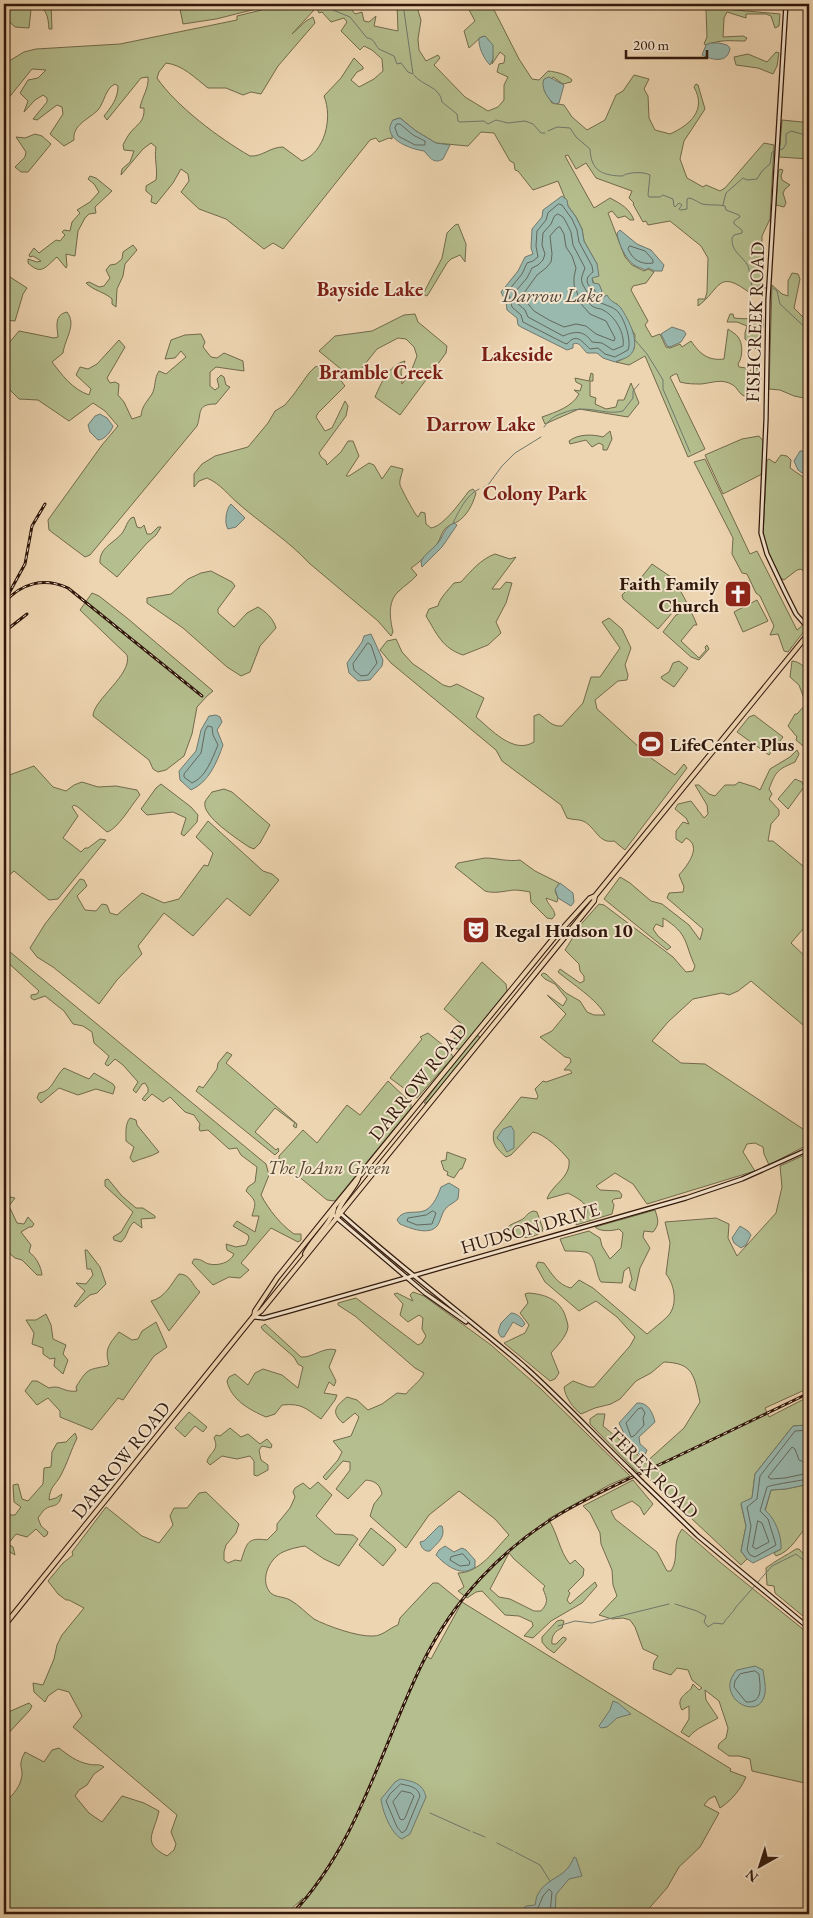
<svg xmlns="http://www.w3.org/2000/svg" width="813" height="1918" viewBox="0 0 813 1918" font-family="'EB Garamond',serif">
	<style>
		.green { fill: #b5be8e; stroke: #726a4c; fill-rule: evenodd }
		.water { fill: #99b8ae; stroke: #6f786d }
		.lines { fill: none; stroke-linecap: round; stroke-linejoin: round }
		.shore { stroke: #64685c; stroke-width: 1 }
		.stream { stroke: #6f786d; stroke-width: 1 }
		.secondary-casing { stroke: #30170b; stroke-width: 5.5 }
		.primary-casing { stroke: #30170b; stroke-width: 6 }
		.secondary { stroke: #f4e4cc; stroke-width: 3 }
		.primary { stroke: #eed5b1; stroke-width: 4 }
		.rail-casing { stroke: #30170b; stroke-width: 3 }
		.rail { stroke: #f4e4cc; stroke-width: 1; stroke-dasharray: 4; stroke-linecap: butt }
		.secondary-bridge-casing { stroke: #30170b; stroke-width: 5.5; stroke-linecap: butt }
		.secondary-bridge { stroke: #f4e4cc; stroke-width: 3 }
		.labels { text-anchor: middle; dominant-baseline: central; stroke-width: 4; stroke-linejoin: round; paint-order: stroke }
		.street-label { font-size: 19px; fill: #30170b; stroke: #f4e4cc }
		.poi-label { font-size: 19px; font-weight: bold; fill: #30170b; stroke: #f4e4cc; text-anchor: start }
		.park-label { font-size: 19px; font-style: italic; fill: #584932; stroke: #f4e4cc }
		.neighbourhood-label { font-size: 20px; font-weight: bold; fill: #7a1f14; stroke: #f4e4cc }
		.water-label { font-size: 20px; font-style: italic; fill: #50473c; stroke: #f4e4cc }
	</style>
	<rect width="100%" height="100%" fill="#eed5b1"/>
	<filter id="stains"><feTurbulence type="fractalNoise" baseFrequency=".004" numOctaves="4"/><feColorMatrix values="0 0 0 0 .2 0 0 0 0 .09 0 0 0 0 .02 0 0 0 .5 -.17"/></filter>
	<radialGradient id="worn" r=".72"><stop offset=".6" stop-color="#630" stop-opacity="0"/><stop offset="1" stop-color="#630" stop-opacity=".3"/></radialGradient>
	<!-- green -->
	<g class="green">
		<path d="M 4,4 L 51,4 L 52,29 L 49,29 C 48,16 47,9 35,4 L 31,10 L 29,28 L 15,27 L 4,17 Z"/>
		<polygon points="179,4 276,4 216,19 183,24"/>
		<path d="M 286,4 L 312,4 L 314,10 L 292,34 L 306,21 L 313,17 L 315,23 L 278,66 L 261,94 L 251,92 L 243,95 L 226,88 L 208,88 C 195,78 183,65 166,63 L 159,72 L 157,78 C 176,106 220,139 250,156 C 262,157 270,147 283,147 L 302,161 C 325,152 333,118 324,96 L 341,78 L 354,58 L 363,67 L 363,69 L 357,72 L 351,80 L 359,87 L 374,79 L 383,71 L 382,59 L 372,50 L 364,46 L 360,50 L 341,31 L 347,22 L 344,18 L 331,22 L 322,12 L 319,13 L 315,4 L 348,5 L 355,14 L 362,12 L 364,21 L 369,22 L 376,16 L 374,26 L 398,31 L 397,4 L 416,4 L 421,20 L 418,39 L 419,50 L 426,61 L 438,55 L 440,58 L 434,65 L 465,97 L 488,111 L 498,107 L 504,100 L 504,85 L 508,77 L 497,72 L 499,64 L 504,63 L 505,56 L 500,52 L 492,64 C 494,54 492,42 485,36 L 481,37 L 469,48 L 464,31 L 475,21 L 466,4 L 491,4 L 519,59 L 532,79 L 539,80 L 548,71 C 557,72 566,74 572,80 L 571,82 L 563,84 L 553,77 L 544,90 L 552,103 L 564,105 L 572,117 L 587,130 L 605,120 L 616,95 L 623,91 L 634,75 L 649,79 L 644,89 L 648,96 L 649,118 L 655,130 L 670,134 C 690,125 707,110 694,87 L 696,84 L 698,85 L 705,109 L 684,141 L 680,159 L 687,178 L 703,187 L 706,185 L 720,191 L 725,188 L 764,143 L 774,145 L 770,219 L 762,236 L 761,284 L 750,293 C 717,268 721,289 698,306 L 698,299 L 705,299 L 707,292 L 708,258 L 701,246 L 670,221 L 648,225 L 646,221 L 643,222 L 633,204 L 634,203 L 629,198 L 632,191 L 596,178 L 586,163 L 576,169 L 568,155 L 565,156 L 594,208 L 610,198 C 621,204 629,208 634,220 L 630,220 L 625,216 L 618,218 L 612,211 L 608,213 L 625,257 L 632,265 L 644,271 L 648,269 L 654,272 L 646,283 L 633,286 L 631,290 L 648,321 L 645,325 L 652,337 L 660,334 L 666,347 L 670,348 L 680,344 L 682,347 L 691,341 C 700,354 708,361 724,359 L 728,329 C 731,331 736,334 738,337 C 743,343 743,357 738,364 L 739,367 L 746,368 L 748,371 L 758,368 C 762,375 761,384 758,391 L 744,396 C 739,394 737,387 733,385 C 722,378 712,383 701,384 C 694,384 687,384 680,382 L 677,374 L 675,374 L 670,377 L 705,449 L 688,457 L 645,356 L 629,365 L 616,362 L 623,359 L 634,349 L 635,335 L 617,304 L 599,298 L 592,278 L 597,264 L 584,241 L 582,229 L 576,217 L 568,206 L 558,181 L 533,190 L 518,171 L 515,170 L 514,163 L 510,161 L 494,133 L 481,132 L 468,146 L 436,143 L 416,131 L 400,118 L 393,120 L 392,139 L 389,138 L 379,142 L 376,138 L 370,140 L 283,249 L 273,243 L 264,249 L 226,219 L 199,209 L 181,192 L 189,181 L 188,174 L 181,169 L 173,183 L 156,204 L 151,202 L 152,196 L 146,191 L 146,186 L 156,180 C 158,169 154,159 156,147 L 151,143 L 143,149 L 121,175 L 122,169 L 130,162 L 134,151 L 124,150 L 123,145 C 125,141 127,137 130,133 C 137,124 145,122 144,108 L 140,108 C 142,96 149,89 148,77 L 141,78 L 107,120 L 104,116 C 111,107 118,99 118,86 L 115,84 C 105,89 105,101 98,110 C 89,119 72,125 74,140 L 64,146 L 50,134 L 63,114 L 62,107 L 57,105 L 37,120 L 33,119 L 47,102 L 47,98 L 43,95 L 35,100 L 24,112 L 28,101 L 20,93 L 28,80 L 38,78 L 46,70 L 32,69 L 7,100 L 4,97 L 4,64 L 24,52 L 36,49 L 120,44 L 237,20 L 237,16 Z"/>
		<path d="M 721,4 L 724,9 L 780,14 L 779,26 L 775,28 L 771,16 L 766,14 L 746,14 L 746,18 L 727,12 L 724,18 L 723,37 L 743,36 L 747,38 L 745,41 C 729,41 722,39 706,45 L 704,44 L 707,37 L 706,9 Z"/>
		<polygon points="776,52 779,53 777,66 773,74 758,68 736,65 734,57 748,54 767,62"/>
		<polygon points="809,119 809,159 779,157 782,120 802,122"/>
		<polygon points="35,134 42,136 51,144 28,172 21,172 15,167 25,157 26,152 16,137 25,138"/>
		<polygon points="780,169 783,170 781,176 782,180 790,185 785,189 783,193 786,203 784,207 776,205 778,172"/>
		<path d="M 90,176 L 96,178 L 112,191 L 95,207 L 96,213 L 89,214 L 85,218 L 78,231 L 75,256 L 66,254 L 67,266 L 66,268 L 57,257 C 45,267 42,276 28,263 L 28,259 L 37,262 L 41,261 L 33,256 L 30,257 L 29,255 L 34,248 L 39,253 L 56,240 L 60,241 L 65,235 L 62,232 L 64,230 L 70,231 L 72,222 L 80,213 L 77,210 L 90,202 L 99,192 L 94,184 L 88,179 Z"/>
		<polygon points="458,224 466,244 465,262 460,255 451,259 447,263 429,293 427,296 423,294 442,258 447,233 455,225"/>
		<path d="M 133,245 L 137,250 L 125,264 L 123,276 L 117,289 L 116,307 L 112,304 L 112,299 C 105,292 94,291 86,283 L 89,282 L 99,287 L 104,286 L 110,278 L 106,270 L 110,265 L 116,264 L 122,259 L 123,252 Z"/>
		<polygon points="792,273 798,274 800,279 794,308 809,323 809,399 794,396 780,390 769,389 772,285 782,294 788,296 788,281"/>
		<polygon points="10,277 27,288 23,294 15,321 6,320 4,324 4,290 6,290 10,285 7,281"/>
		<path d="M 67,312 C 77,325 65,338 63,353 L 52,362 C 62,375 72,389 89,395 L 91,389 L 76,375 L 80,367 L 88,369 L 97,364 L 119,340 L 125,347 L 107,378 L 110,383 L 115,382 L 119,384 L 118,395 L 124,402 L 132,419 L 141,416 C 142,406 146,403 152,394 C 156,387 154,378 159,371 L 166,374 L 186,357 L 181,351 L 175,358 L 165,359 L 171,340 L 185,335 L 201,334 L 205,342 L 203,347 L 211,357 L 217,358 L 224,353 L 243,361 L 244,371 L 216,367 L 210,372 L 210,386 L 215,390 L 219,387 L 217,379 L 221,375 L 224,377 L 226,385 L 230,387 L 216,404 C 196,404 202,413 197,426 L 90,555 L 85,557 L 49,530 L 48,520 L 102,445 L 118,426 L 105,411 L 93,403 L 69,421 L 38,400 L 19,399 L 4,384 L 4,349 L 19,331 L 54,338 L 58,337 C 57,326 54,315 67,312 Z"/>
		<path d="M 760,313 L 763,316 C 765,327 759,337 761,347 L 756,349 L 745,339 L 745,333 L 747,326 L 737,322 L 727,322 L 730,314 L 733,314 L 734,318 C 746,319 750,320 760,313 Z"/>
		<path d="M 415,314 L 418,322 L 447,346 L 446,353 L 400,415 L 375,397 C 381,383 389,365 405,361 L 401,371 L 402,384 L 410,374 L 417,356 L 414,347 L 406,339 L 398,338 L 377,349 L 353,379 L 319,351 L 335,336 L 372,331 L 404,315 Z"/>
		<path d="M 322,365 L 339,378 L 345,386 L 318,413 L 316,417 L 325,431 L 332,428 L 345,401 L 348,406 L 346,416 L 319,453 L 321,457 L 326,461 L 327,465 L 341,452 L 348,441 L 353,441 L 359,456 L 346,476 L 349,476 L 369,463 L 374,465 L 382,479 L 391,466 L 403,469 C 402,474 399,480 400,485 C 402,490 415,515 418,517 L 421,512 L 425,513 L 426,524 L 431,528 C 444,526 461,501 469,491 L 473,489 L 476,493 C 473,504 467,516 457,522 C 453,524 448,525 444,530 C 441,534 440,540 437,544 C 431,551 418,564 411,568 L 417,575 C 411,582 405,585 399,591 C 387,601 390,619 393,632 L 391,636 L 378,621 L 309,563 C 289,541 263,525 240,505 C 229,496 221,484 207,478 L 199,481 L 194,487 L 194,474 L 202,464 L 215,456 L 248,447 L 268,423 L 275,411 L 285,405 L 294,394 L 309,373 L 315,367 Z"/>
		<path d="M 591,373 L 593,374 L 593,381 L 590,381 L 590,396 L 596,398 L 595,404 L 606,409 L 616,407 L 618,400 L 624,400 L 631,383 L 639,403 L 628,417 L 579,409 L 545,424 L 542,417 C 556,412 572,407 579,394 L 574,390 L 580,391 L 582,385 L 576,382 L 575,378 L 589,381 Z"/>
		<path d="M 610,431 L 612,439 L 607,450 L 603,450 L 603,445 L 599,443 L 592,447 L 586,440 L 570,444 L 569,441 C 578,434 592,434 603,437 Z"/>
		<polygon points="759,436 764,442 762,474 723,494 705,455 742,439"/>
		<polygon points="781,455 787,456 791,460 790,468 809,481 809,491 807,498 809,500 809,568 805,573 801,569 797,570 784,580 779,577 765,545 763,534 767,460 769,459 775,463"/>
		<polygon points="705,459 750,554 757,551 797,630 803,625 805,630 788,652 784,651 778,634 770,635 774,626 760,596 756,593 747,574 742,573 732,554 733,538 694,462"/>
		<path d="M 134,517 L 137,527 L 141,528 L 144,525 L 147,534 L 151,534 L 158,527 L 161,527 L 156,535 L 147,543 L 117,577 L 100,563 C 99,547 115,543 123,532 C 126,527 127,522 131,518 Z"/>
		<path d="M 495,554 L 510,559 L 516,557 L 492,589 L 500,589 L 506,582 L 512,583 L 506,603 L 496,622 L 501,633 L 488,645 L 463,655 C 442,648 437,634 426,616 L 429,609 L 438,606 C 439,599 449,589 454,583 L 461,582 C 471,571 481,559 495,554 Z"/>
		<polygon points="652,564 674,579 687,603 685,606 673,612 658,629 623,599 622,595 630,587 632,589"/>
		<path d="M 211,571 L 232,582 L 235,586 L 218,609 L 218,613 L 234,627 L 247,613 L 258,607 C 266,612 273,618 276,628 L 260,646 L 250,672 L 241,676 L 227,667 L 183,628 L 147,603 L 147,598 L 171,594 L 188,579 L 201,573 Z"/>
		<path d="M 92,593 L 99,596 L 127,618 L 213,691 L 206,697 L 197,707 L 192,734 L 184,756 L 166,770 L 158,772 L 153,769 L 149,760 L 93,716 C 93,700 133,674 127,655 L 80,610 Z"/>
		<polygon points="757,600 768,621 743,632 734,612"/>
		<polygon points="690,609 697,625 694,625 681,641 699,658 706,650 705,647 707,645 709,649 699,660 691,657 663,632 676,615"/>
		<path d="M 609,618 L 622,629 L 631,648 L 625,665 L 628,675 L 627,680 L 618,681 L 595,700 L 597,709 L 651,758 L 675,775 L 684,764 L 687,768 L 625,850 L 614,841 C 598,844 596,827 583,821 C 578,819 572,820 567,818 L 561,805 L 502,761 L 496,750 L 391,663 L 380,650 L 387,641 L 396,639 L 402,652 L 413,664 L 422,670 L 443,685 L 450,687 L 457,684 L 484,698 L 476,717 C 491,729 513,755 534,742 L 534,716 L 539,714 C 547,719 551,727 562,726 L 583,703 L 591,677 L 600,677 L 620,648 L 602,622 Z"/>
		<polygon points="679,661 688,668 674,687 662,679 661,677 669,672 673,663"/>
		<path d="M 792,661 C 801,662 805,667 809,675 L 809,751 L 796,740 L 797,737 L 788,726 L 795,714 L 797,714 L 806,704 L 799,685 L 790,677 Z"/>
		<polygon points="754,715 783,737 769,755 737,732 749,717"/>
		<path d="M 797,750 L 799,754 L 795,762 C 777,770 776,771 769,789 L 772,794 L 769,799 L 779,810 L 779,815 L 771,824 L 768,841 L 773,841 L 809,871 L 809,922 L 791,943 L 809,960 L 808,971 L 809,972 L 809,1030 L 751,981 L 738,991 L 729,995 L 722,993 L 693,999 L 668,1022 L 652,1041 L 681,1063 L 705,1064 L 809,1133 L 809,1144 L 769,1165 L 764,1154 L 763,1147 L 755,1143 L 747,1144 L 743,1152 L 755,1171 L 647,1204 L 633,1184 L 615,1173 L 596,1186 L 600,1190 L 619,1191 L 622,1195 L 621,1198 L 614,1199 L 612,1201 L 614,1205 L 612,1214 L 576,1225 L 577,1221 L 585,1218 C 592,1205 579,1199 568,1193 L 547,1199 C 552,1184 571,1178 569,1160 C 561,1150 545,1134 533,1132 L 511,1155 L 506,1157 C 497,1149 491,1143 494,1131 L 521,1097 L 537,1099 L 538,1096 L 535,1089 L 543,1081 L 546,1082 L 572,1073 L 570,1070 L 564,1070 L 571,1062 L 570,1058 L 565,1057 L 540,1037 L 552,1031 L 566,1014 L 547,995 L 563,1006 L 567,999 L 555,984 L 545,979 L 541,975 L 543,973 L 546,974 L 566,993 L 580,1001 L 587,1012 L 594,1015 L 605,1015 C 598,1000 571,983 558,972 L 560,969 L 580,983 L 584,981 L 584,976 L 580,971 L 579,964 L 565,950 L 582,923 L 599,904 L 604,905 L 673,957 L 686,972 L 693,971 L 695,966 C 684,943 689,934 663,918 L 663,927 L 656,924 L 653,929 L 658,936 L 671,947 L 667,950 L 604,899 L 620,877 L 630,883 L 651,901 L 662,904 L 689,925 L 700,940 L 703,929 L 667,898 L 669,893 L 683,892 L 684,887 L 679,875 C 687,866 703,846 686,838 L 682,843 L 676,839 L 676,831 L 683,822 L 689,824 L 686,818 L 675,809 L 678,804 L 691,801 L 704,818 L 708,814 L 707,805 L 695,785 L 699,785 L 709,794 L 715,796 L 725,785 L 735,785 L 739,782 L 755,787 L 760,790 L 770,769 L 790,757 Z"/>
		<path d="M 34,766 L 53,787 L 66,791 L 74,785 L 82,782 L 98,787 L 116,786 L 137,790 L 140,795 C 132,804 118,829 107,832 L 78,807 L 74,805 L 72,807 L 78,816 L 63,838 L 81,852 L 85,848 L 88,848 L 100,839 L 106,840 L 58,899 L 49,900 L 14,871 L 4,880 L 4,777 Z"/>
		<polygon points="795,779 802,782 804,787 788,809 778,799"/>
		<polygon points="161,784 191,807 198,815 197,822 184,836 181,834 186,818 173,812 147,815 141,809 156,788"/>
		<path d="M 224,789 L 232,792 L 270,825 L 260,843 L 254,849 L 249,847 C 239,840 201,816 205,802 C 206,799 210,795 212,792 Z"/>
		<polygon points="208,821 263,871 272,874 279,880 250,916 227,898 193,936 164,913 138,946 142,954 117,980 99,1004 53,967 37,957 30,948 45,924 80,879 84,880 87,886 77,896 85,910 96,911 102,904 107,905 110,913 117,915 142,893 164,903 179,899 204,865 208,866 213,853 196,837"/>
		<path d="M 485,858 C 497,858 508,862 520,860 L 535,871 L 559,883 L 555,891 L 558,898 L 557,902 L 546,898 C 548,905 554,908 555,915 L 552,919 L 547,918 L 531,902 L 530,892 C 525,891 519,890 514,890 C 504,891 495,894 485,891 L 455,867 L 458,863 Z"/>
		<path d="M 4,947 L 266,1164 L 269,1175 L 261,1195 C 269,1210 280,1224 294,1234 L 301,1234 L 301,1240 L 298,1242 L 271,1228 L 241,1263 L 249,1270 L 240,1278 L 229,1277 L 213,1285 L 192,1263 L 194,1259 C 203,1259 204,1263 209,1264 C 218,1266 230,1263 234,1254 L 227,1250 L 226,1244 L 236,1247 L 246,1245 L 249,1238 L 248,1235 L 233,1226 L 237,1221 L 255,1232 L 259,1216 L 252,1216 C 256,1202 257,1202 246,1191 L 248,1187 L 255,1182 L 257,1167 L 241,1155 L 237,1148 L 229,1149 L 208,1130 L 200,1131 L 199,1128 L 200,1124 L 194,1115 L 185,1112 L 170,1097 L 163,1102 L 152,1094 L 145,1101 L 142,1099 L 148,1092 L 148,1088 L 145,1083 L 142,1084 L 136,1093 L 133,1090 L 138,1082 L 123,1065 L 115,1059 L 108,1066 L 105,1064 L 109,1056 L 94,1043 L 92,1032 L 83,1026 L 73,1024 L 64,1011 L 45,996 L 34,1000 L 31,998 L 31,995 L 37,994 L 39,991 L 4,959 Z"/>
		<polygon points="482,962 506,984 507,991 460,1049 456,1049 450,1044 464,1026 444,1009"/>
		<polygon points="428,1033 449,1050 453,1057 417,1098 390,1078 422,1039 420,1037"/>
		<polygon points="476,1036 479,1036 480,1039 428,1103 424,1103 447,1071"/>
		<polygon points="227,1052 232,1055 226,1063 297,1124 296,1128 293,1126 295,1123 275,1108 255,1132 276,1150 278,1148 279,1151 275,1155 196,1091 199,1086 203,1088 217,1069 218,1063"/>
		<path d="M 64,1068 L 89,1079 L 94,1073 L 113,1084 L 115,1087 L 113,1094 L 96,1089 L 78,1095 L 59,1088 L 41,1103 L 37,1098 L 39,1093 C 52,1092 55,1076 64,1068 Z"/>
		<polygon points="388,1081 411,1103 411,1108 335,1201 327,1200 279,1160 279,1156 303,1130 317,1143 347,1105 360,1115"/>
		<path d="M 130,1118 L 136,1120 L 137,1125 L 159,1152 C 151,1157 142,1158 133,1162 L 130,1158 L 134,1147 L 126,1141 C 126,1132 125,1124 130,1118 Z"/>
		<polygon points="447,1152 466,1159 462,1169 460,1169 454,1178 447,1175 448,1172 444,1170 441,1161 446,1160"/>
		<path d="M 809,1153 L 809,1388 L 765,1408 L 769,1417 L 808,1397 L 807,1425 L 793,1426 L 755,1474 L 752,1498 L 741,1504 L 746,1526 L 741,1551 L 747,1559 L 741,1565 L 642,1472 L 638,1473 L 590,1424 L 590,1419 L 597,1414 L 605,1414 L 603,1426 L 637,1454 L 644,1464 L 684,1428 L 700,1402 C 694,1376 694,1363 664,1362 L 651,1373 L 636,1381 L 620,1399 L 611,1404 L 595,1408 L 581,1414 C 573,1408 565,1397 564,1387 L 573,1381 L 589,1387 L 594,1387 L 630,1346 L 635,1337 L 617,1317 L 596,1301 L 579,1311 L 545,1282 L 536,1266 L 538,1262 L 544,1263 C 552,1274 558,1285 571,1288 L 579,1280 L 593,1288 L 647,1334 C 654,1328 662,1322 668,1316 C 678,1305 675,1285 666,1274 L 670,1243 L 665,1222 L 716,1218 L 729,1224 L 728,1238 L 737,1256 L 776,1213 L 782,1187 L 780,1166 Z"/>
		<path d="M 108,1179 L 122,1196 L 136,1208 L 143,1208 L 155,1216 L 155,1218 L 141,1219 L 142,1228 L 134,1222 C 127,1228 128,1236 121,1242 L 114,1240 L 113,1237 L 121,1232 L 133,1212 L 105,1186 L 105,1180 Z"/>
		<path d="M 11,1197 L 15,1198 L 9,1206 L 17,1223 L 24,1224 L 28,1217 L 34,1224 L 32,1227 L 29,1227 L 21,1232 L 31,1245 L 29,1252 C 36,1257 41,1266 42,1275 L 37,1275 L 22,1260 L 15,1258 L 4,1249 L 4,1200 Z"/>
		<path d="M 655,1210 C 658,1219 660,1224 653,1232 L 644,1231 L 643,1237 L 650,1248 L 640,1268 L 635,1291 L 629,1287 L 632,1279 L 629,1267 L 624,1271 L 622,1283 L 601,1282 C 595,1274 597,1254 585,1252 C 578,1251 571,1251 565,1251 L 560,1239 L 589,1231 L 600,1238 L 602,1246 L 610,1259 L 621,1248 L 623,1233 L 619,1229 C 612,1231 600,1232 595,1227 Z"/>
		<path d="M 534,1211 L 537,1212 L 543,1229 L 542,1232 C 531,1239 516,1240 506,1232 L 506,1229 C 510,1224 515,1223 521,1220 C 526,1218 527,1212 534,1211 Z"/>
		<polygon points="85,1250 87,1250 100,1267 106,1284 97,1293 90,1295 76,1307 74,1306 85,1291 76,1283 86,1284 93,1275 91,1269 87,1269"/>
		<path d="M 179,1274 C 191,1274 192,1286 200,1292 L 169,1331 L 151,1301 C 165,1298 171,1284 179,1274 Z"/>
		<path d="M 413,1292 L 424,1296 L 491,1345 L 541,1389 L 630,1476 L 609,1485 L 548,1519 C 558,1533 559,1551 570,1564 L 575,1560 L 584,1569 L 583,1576 L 568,1591 L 570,1593 L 567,1600 L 570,1604 L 595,1582 L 597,1586 L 582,1603 L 551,1621 L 533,1638 L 524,1636 L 533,1626 L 532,1622 L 519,1616 L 505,1615 L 482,1591 L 476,1592 L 467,1598 L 458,1591 L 464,1587 L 458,1573 C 480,1573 495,1549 509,1535 L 495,1519 L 459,1491 L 429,1515 L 406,1548 L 370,1516 L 374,1504 L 382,1494 C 380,1485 376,1481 366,1480 L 348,1499 L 336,1489 L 350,1470 L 350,1462 L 343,1461 L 326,1480 L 323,1477 L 338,1460 L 342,1452 L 333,1441 L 351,1436 L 359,1417 L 355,1413 L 343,1423 C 330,1412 336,1406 347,1397 L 357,1400 L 368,1410 L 382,1404 L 397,1393 L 406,1394 C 411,1387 421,1381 424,1373 L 415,1368 L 355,1316 L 338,1305 L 338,1303 L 356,1298 L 418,1345 L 422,1343 L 426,1336 L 422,1329 L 423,1318 L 419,1315 L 408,1322 L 400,1315 L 403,1304 L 394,1294 L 397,1293 L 413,1301 L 410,1295 ZM 509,1553 L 514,1559 L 545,1586 L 543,1589 C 547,1599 549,1602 541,1611 L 534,1611 L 510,1599 L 499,1597 L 490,1589 Z"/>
		<path d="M 528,1293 C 544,1294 559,1299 565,1315 C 566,1319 568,1323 568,1327 C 567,1336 557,1346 551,1353 L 559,1373 L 555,1379 L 550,1381 L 504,1343 L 525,1333 L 529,1325 L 520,1313 L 528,1303 L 525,1294 Z"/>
		<polygon points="46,1314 51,1325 53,1339 66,1345 63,1354 68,1360 63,1374 54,1366 55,1358 50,1359 43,1354 43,1348 32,1344 34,1333 26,1320 36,1320"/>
		<path d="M 156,1322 L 167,1347 L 154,1356 L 123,1400 L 118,1398 L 92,1430 L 60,1417 L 60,1411 L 48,1398 L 37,1405 L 25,1391 L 32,1381 L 37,1381 L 49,1388 C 61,1384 63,1393 77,1391 L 76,1387 C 88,1368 87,1370 107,1366 L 109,1364 C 104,1349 110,1343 119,1332 L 132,1340 L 138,1339 L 142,1331 Z"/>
		<path d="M 265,1324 L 301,1357 C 313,1358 324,1346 336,1350 L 329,1367 L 336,1381 L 334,1386 L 329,1382 L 324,1393 L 337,1395 L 335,1400 L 321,1419 C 305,1408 302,1403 282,1405 L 275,1414 L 266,1417 C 250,1410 231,1400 227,1381 L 229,1377 L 235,1374 L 248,1385 L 255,1373 L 263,1369 L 282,1375 L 298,1388 L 303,1367 L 298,1364 L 294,1357 L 263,1330 L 261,1327 Z"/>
		<polygon points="189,1412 207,1427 203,1432 195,1426 185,1437 175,1428"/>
		<path d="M 230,1428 L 241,1437 L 248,1434 L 260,1444 L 267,1439 L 272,1445 L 271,1448 L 262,1446 L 259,1450 L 261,1460 L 268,1465 L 268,1470 L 257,1476 L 254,1475 L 254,1461 L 250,1456 L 237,1459 L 222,1456 L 210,1465 L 207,1462 C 209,1452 220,1451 214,1438 L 216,1435 L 220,1436 Z"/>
		<path d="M 75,1433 L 77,1438 C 71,1450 67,1464 61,1475 C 55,1486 50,1486 49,1500 L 56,1498 L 62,1494 C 58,1511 52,1502 43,1511 C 41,1513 40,1516 38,1518 L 41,1526 L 48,1532 L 47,1535 L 44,1537 L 36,1529 L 27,1537 L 16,1534 L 8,1544 L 13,1547 L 15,1555 L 7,1550 L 4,1551 L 4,1539 C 10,1532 8,1524 5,1515 L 15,1515 L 21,1507 L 14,1502 L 13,1485 L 18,1484 L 22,1499 L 28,1501 L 43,1484 L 44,1468 L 51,1467 L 52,1452 L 57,1443 L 66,1442 Z"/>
		<path d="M 633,1480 L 653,1504 L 644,1515 L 640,1507 L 632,1501 L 611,1511 L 615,1519 L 657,1552 L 667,1571 L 671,1571 C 680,1557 671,1544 682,1529 L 721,1563 L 809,1634 L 809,1784 L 752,1771 L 750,1759 L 739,1756 L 729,1756 L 718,1748 L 719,1744 L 726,1738 L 728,1728 L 719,1701 L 705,1690 L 706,1700 L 718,1718 C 708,1724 696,1728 689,1737 L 681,1732 L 689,1719 L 689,1706 L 682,1710 C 676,1699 684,1695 691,1689 L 693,1684 L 699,1690 L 702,1688 L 692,1680 L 688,1670 L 677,1668 L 671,1675 L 653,1669 L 654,1662 L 658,1656 L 643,1649 L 635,1627 L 630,1620 L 623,1618 L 612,1619 L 599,1615 L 617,1596 L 613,1585 L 612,1570 L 601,1544 L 600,1533 L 590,1513 L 583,1506 Z"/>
		<path d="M 318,1482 L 332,1495 L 316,1516 L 335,1534 L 353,1535 L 358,1539 L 339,1566 L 324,1559 L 305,1546 C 298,1547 289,1549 283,1552 C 270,1558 260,1578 269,1591 C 274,1598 283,1596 290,1600 C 299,1605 306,1613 314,1619 C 327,1626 358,1637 373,1636 C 383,1636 389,1628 398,1625 L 400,1618 L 429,1587 L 433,1583 L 438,1583 L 460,1601 L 426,1656 L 431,1659 L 462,1602 L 731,1769 L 730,1771 L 746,1777 C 741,1789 731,1801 720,1808 L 715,1796 L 709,1799 L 704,1805 L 719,1813 L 700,1847 L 679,1867 L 667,1888 L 644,1914 L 291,1914 L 303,1898 L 286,1914 L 4,1914 L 4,1802 C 11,1798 19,1788 21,1780 C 25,1768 16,1768 25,1752 L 44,1762 L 52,1750 L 59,1748 C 68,1755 77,1762 88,1764 C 94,1766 99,1763 104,1767 L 94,1774 L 87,1785 L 79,1790 L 75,1796 L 89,1813 L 102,1822 L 122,1796 L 144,1803 L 159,1811 C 154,1834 141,1843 167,1856 L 174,1850 L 176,1844 L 171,1832 L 177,1815 L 73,1727 L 82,1716 L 69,1692 L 58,1689 L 48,1696 L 45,1702 L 34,1692 L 33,1683 L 43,1685 L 54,1659 L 57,1645 L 62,1635 L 84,1608 L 69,1600 L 66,1600 L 58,1594 L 48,1581 L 63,1563 L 73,1555 L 72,1552 L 106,1507 L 142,1536 L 159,1543 L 173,1525 L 170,1516 L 174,1508 L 187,1508 L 199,1493 L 206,1492 L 239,1524 L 236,1533 L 226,1545 L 224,1552 L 224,1560 L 228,1563 L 235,1560 L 241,1561 C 247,1543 247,1537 267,1540 L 277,1530 L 277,1524 L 290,1508 L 295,1497 L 293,1492 L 295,1488 L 303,1483 L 310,1489 Z"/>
		<path d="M 809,1484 L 809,1524 C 799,1534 791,1552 776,1556 L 774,1553 L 781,1549 L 765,1511 L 771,1490 L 786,1489 Z"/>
		<polygon points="371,1528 394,1547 396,1550 383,1566 359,1545"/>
		<path d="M 796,1549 L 799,1549 L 809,1560 L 809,1584 L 807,1588 L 809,1589 L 809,1621 L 775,1593 L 774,1586 L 767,1585 L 766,1568 C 776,1560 786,1556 796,1549 Z"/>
		<path d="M 561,1620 L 564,1621 L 562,1628 C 555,1631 551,1636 552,1644 L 556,1644 L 563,1637 L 566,1638 L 566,1640 L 554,1653 L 547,1648 L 542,1642 L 542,1637 L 557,1621 Z"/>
		<polygon points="29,1703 32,1706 30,1710 4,1738 4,1714"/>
	</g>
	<!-- water -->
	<g class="water">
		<path d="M 485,36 L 493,45 L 493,59 L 490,65 C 484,59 478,47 479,38 Z"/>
		<path d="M 710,43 L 719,43 L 727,45 L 730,48 C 728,64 712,60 702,55 L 706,45 Z"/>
		<path d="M 549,77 L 564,85 L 559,103 L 555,104 C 548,100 540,87 544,79 Z"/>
		<path d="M 400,118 L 416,131 L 436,143 L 450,145 L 443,159 C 433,165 429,156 424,151 C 410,149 380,138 393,120 Z"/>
		<path d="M 562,196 L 567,200 L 568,206 L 576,217 L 582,229 L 584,241 L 597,264 L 599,276 L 592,278 L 593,283 L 599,284 L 602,291 L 599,295 L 599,298 L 602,298 L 607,295 C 611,303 616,302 621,308 C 628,319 643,345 629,356 C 625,359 619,360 615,362 L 603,358 L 597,353 L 587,353 C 582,349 580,341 573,344 L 573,348 L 567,350 L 521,327 L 518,325 L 517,318 L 507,310 L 506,302 L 501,292 L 518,271 L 525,257 L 533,254 L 531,248 L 532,229 L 542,217 L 543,210 Z"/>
		<path d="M 620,230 L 637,244 L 651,250 L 664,265 L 662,271 L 654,271 L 649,268 L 645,270 C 642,268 637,267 634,265 C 625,259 618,242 617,233 Z"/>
		<polygon points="672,327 684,331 686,334 681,342 670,347 667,346 661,334"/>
		<path d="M 100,414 L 107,418 L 113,426 C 111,432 104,440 98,440 L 90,432 L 88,425 L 95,416 Z"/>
		<polygon points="800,451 809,451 809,467 802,473 798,470 794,461"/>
		<path d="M 231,504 L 245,518 L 236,527 L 228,529 C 224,523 226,509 231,504 Z"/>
		<path d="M 454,523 L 457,525 L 442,547 L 422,567 L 421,562 C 424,554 431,551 437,544 C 444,537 443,528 454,523 Z"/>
		<polygon points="371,634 383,660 382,666 370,680 358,681 349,673 347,663 362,642 364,636"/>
		<path d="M 216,715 L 220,717 L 222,722 L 217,730 L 223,745 C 217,762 209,782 191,790 L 180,780 L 179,771 L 196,751 L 201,730 L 209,716 Z"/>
		<polygon points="560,883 573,893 574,902 571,906 558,898 555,889"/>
		<polygon points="511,1126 514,1131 514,1148 507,1152 502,1143 497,1138 503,1129"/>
		<path d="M 449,1183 L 459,1189 L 458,1199 C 455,1202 449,1205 446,1208 C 441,1214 441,1221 437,1226 C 429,1236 409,1228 400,1224 L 397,1220 C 403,1208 416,1215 426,1210 C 434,1205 438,1195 441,1187 Z"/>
		<polygon points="740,1226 748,1231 751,1235 746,1245 741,1248 734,1243 732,1238"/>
		<path d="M 511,1313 C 517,1313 522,1318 525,1324 L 522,1327 L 513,1322 L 504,1337 L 501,1337 L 498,1332 L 501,1323 Z"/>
		<path d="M 637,1403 C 648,1402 653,1413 655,1422 L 639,1437 L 640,1444 L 647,1450 L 645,1455 L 641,1456 L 629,1444 L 619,1423 Z"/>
		<path d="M 807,1425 L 809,1429 L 806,1451 L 809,1456 L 809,1484 L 786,1489 L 771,1490 L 765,1510 C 775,1518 782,1536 781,1549 L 753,1563 L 747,1559 L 741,1551 L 746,1526 L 741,1503 L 752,1498 L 755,1474 L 793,1426 Z"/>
		<path d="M 439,1526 L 442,1526 C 446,1538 437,1543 430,1551 C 424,1552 421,1547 420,1542 L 424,1541 Z"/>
		<path d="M 445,1546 L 454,1552 L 462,1548 L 466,1550 L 475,1560 L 475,1567 C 462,1578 445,1565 436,1555 L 439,1550 Z"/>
		<path d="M 755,1666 L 763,1670 C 764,1679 767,1689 764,1697 C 756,1722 713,1695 737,1670 Z"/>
		<polygon points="613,1701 618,1703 631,1714 617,1718 607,1727 601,1728 599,1726 610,1710"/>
		<path d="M 400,1779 C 412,1781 423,1783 426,1797 L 410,1834 L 402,1839 C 391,1834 382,1810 381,1799 L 395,1782 Z"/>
		<path d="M 574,1857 L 576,1858 L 582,1876 L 569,1879 L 558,1892 L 556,1895 L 555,1914 L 517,1914 L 526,1906 L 535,1905 C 536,1901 536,1897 538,1894 C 548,1876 566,1879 574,1857 Z"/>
	</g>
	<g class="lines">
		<!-- shore -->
		<g class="shore">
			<polygon points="397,124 400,124 413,135 425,141 425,145 415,145 398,136 395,128"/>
			<path d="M 559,204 L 562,205 L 572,219 L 577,230 L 579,242 L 592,266 L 593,272 C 588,276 585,279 589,286 L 595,290 L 595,299 C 599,304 610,305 616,310 C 624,316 632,341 628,350 L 615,357 L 605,354 L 598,348 L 590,349 C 582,342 577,332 567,344 L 564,343 L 523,322 L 521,315 L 512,307 L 508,291 L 522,274 L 527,263 L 533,261 L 538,257 L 536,246 L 537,231 L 546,220 L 548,213 Z"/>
			<path d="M 558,214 L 563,217 L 566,222 L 571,232 L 573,245 L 585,268 C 580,281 580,280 587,292 C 589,297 587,302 592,306 C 596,309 600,308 603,310 C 615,316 625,333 623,346 L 613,350 L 602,343 L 592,342 C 584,330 575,331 563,336 L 528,317 L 525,310 L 518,304 L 515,292 L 527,278 L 532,268 L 538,265 L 543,260 L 545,254 L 542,245 L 543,233 L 551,224 L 554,217 Z"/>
			<polygon points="560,227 564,234 566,247 572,256 576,268 574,277 574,285 582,305 590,314 606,321 615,338 614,341 596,334 586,326 576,324 564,327 549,320 534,311 525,300 524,293 537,275 546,268 551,262 552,254 550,236 557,228"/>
			<path d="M 630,246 L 645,251 L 653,260 L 653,263 C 641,265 633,260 628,249 Z"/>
			<polygon points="368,643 371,645 377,663 368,675 361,676 354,670 353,664"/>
			<path d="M 208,726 L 212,727 L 213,735 L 218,745 C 212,759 206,777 192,783 L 184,777 L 184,774 L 201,753 L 205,731 Z"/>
			<polygon points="433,1211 436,1213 432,1224 417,1225 407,1221 408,1218 426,1215"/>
			<polygon points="642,1408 645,1413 643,1418 644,1425 634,1436 631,1437 626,1423 638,1409"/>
			<path d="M 809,1430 L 795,1431 L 760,1476 L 757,1499 L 747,1507 L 751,1526 L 747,1550 L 750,1555 L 755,1557 L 776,1545 L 768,1519 L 760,1511 L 767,1487 C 770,1485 803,1480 809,1479"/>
			<polyline points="809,1464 799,1460 795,1449 792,1447 768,1477 771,1479 785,1478 809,1473"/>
			<polygon points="758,1521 762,1523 769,1542 756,1549 753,1547"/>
			<polygon points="463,1554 470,1562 469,1565 460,1566 450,1560 451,1557"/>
			<path d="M 755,1671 L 759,1674 C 760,1686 764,1703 746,1702 L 734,1687 L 735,1681 L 740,1674 Z"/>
			<path d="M 401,1784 C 410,1786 418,1787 420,1796 L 406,1830 L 402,1833 L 397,1827 L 386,1801 L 390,1794 Z"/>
			<polygon points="402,1791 411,1793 414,1796 405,1818 403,1820 400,1819 393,1802"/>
			<polyline points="525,1914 528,1911 538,1908 543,1896 549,1889 552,1892 550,1914"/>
		</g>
		<!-- stream -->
		<g class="stream">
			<path d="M 333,10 L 350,17 L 367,38 C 374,38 375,45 379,49 L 394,56 L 397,64 L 401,63 L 408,72 L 413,74 L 403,4"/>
			<path d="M 414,75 C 422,86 440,86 442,102 L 457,114 L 458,121 L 460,122 L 484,121 L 488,124 L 496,120 L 508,123 L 525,121 L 533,124 L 541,133 L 545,133"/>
			<path d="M 548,131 L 557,127 L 570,128 L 576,137 L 590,149 C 591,170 601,175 620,176 C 626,176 622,175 627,174 C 634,172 644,172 650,175 L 648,195 L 649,197 L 660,197 L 663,195 L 673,199 L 674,206 L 675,207 L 679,203 L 682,205 L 679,209 L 681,210 L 687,209 L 687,199 L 689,198 C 694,199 696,201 700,203 C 705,206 718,204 725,206 L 726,210 L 739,215 L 740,217 L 734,221 L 734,224 L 742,230 L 742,233 L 734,235 L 732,238 C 731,252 742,255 748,266 C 750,272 750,279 752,286 L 766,288"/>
			<polyline points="779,150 783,149 786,144 786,134 791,131 802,134 809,140"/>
			<polyline points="723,205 726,193 743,178 747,180 757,179 762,171 770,164 772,152 775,151"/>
			<polyline points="773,288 777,291 780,304 809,331"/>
			<polyline points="635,340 647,354 660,375 663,380 663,389 690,452"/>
			<path d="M 544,427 C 550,419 554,416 563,413 C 588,403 603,416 623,411 L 633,398 L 633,391 L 639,384"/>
			<polyline points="484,487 488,485 502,466 515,453 541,437"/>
			<path d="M 453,523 C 459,511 466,495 479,489"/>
			<path d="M 675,1604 L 697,1611 L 706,1616 L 704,1622 L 708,1627 L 714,1623 L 723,1624 C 727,1617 732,1614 736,1607 L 772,1566 L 796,1554 L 807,1563 L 809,1574"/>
			<polyline points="558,1626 575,1621 592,1623 669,1604"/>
			<polyline points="430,1813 470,1831"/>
			<polyline points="473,1832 485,1837"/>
			<polyline points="497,1843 513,1851"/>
			<polyline points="515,1852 540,1865 550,1881"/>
		</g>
		<!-- secondary casing -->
		<g class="secondary-casing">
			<g id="secondary">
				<polyline points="786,4 768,300 766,420 761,533 767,554 785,592 796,614 809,629"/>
				<path d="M 339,1212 C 399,1266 463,1314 524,1366 C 561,1399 595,1436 630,1470"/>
				<polyline points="331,1213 425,1293 466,1322"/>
				<polyline points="254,1317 264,1318 293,1310 686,1198 742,1179 809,1149"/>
				<polyline points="642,1482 698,1536 809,1628"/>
			</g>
		</g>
		<!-- primary casing -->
		<g class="primary-casing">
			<g id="primary">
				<path d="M 337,1218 C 336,1206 353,1191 358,1179"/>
				<path d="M 305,1254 C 311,1240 333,1222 334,1208"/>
				<polyline points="254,1316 255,1311 277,1278 334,1207 552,940 590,898 595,896"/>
				<polyline points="4,1626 253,1317 261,1311 594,901 595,896 809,633"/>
			</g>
		</g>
		<!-- secondary -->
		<use href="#secondary" class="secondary"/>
		<!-- primary -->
		<use href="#primary" class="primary"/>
		<!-- rail casing -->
		<g class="rail-casing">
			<g id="rail">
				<polyline points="8,595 25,564 32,526 45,504"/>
				<path d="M 4,603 C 21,583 44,577 68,588 L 202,696"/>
				<polyline points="4,632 27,614"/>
				<path d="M 292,1914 C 359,1843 381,1747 423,1662 C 453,1601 501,1549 560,1514 C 592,1495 628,1479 663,1463 C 712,1440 761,1416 809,1393"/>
			</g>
		</g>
		<!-- rail -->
		<use href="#rail" class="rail"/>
		<!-- secondary-bridge casing -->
		<g class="secondary-bridge-casing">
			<polyline id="secondary-bridge" points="630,1470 642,1482"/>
		</g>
		<!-- secondary-bridge -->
		<use href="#secondary-bridge" class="secondary-bridge"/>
	</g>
	<!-- icons -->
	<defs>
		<g id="church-square" transform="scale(1.4375)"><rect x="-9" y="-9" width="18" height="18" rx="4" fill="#8f2418" stroke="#f4e4cc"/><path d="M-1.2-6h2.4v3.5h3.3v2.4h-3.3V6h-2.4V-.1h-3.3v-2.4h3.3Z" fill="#fff"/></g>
		<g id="stadium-square" transform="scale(1.4375)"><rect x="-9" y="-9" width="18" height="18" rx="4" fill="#8f2418" stroke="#f4e4cc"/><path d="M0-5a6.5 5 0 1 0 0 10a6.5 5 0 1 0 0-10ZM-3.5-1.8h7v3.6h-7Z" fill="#fff"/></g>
		<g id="theatre-square" transform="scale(1.4375)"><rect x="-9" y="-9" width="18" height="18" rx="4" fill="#8f2418" stroke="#f4e4cc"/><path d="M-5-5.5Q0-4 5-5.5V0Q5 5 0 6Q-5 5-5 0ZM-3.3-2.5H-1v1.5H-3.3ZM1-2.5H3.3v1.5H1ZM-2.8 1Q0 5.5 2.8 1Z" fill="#fff"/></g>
	</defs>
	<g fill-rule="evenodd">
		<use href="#church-square" x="738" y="594"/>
		<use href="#stadium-square" x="651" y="744"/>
		<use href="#theatre-square" x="476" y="930"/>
	</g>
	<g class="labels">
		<!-- street labels -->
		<g class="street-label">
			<text transform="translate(755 322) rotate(-88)">FISHCREEK ROAD</text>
			<text transform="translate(418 1082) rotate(-51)">DARROW ROAD</text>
			<text transform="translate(530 1228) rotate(-16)">HUDSON DRIVE</text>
			<text transform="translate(121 1460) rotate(-51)">DARROW ROAD</text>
			<text transform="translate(653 1473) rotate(45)">TEREX ROAD</text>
		</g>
		<!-- poi labels -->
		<g class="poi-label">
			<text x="719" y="583" text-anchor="end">Faith Family<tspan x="719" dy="22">Church</tspan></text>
			<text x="670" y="744">LifeCenter Plus</text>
			<text x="495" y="930">Regal Hudson 10</text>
		</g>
		<!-- park labels -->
		<g class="park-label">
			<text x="329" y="1167">The JoAnn Green</text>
		</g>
		<!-- neighbourhood labels -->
		<g class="neighbourhood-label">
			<text x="370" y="289">Bayside Lake</text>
			<text x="517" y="354">Lakeside</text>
			<text x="381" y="372">Bramble Creek</text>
			<text x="481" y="424">Darrow Lake</text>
			<text x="535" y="493">Colony Park</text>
		</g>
		<!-- water labels -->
		<g class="water-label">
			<text x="552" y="295">Darrow Lake</text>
		</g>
	</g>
	<!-- margin -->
	<rect width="813" height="1918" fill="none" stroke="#eed5b1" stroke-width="20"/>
	<rect x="5" y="5" width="803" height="1908" fill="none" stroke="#30170b" stroke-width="2.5"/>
	<rect x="10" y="10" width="793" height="1898" fill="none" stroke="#30170b"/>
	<!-- north arrow -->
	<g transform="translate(760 1866) rotate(219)" stroke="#f4e4cc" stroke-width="4" paint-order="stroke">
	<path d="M0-4L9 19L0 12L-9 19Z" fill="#30170b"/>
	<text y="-8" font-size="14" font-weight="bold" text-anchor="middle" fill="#30170b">N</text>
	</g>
	<!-- scale -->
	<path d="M626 50v8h81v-8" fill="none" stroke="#30170b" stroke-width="2.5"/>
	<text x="633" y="50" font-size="15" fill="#30170b" stroke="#f4e4cc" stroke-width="4" paint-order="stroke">200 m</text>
	<rect width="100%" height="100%" filter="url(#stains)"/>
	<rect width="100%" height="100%" fill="url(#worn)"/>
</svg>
